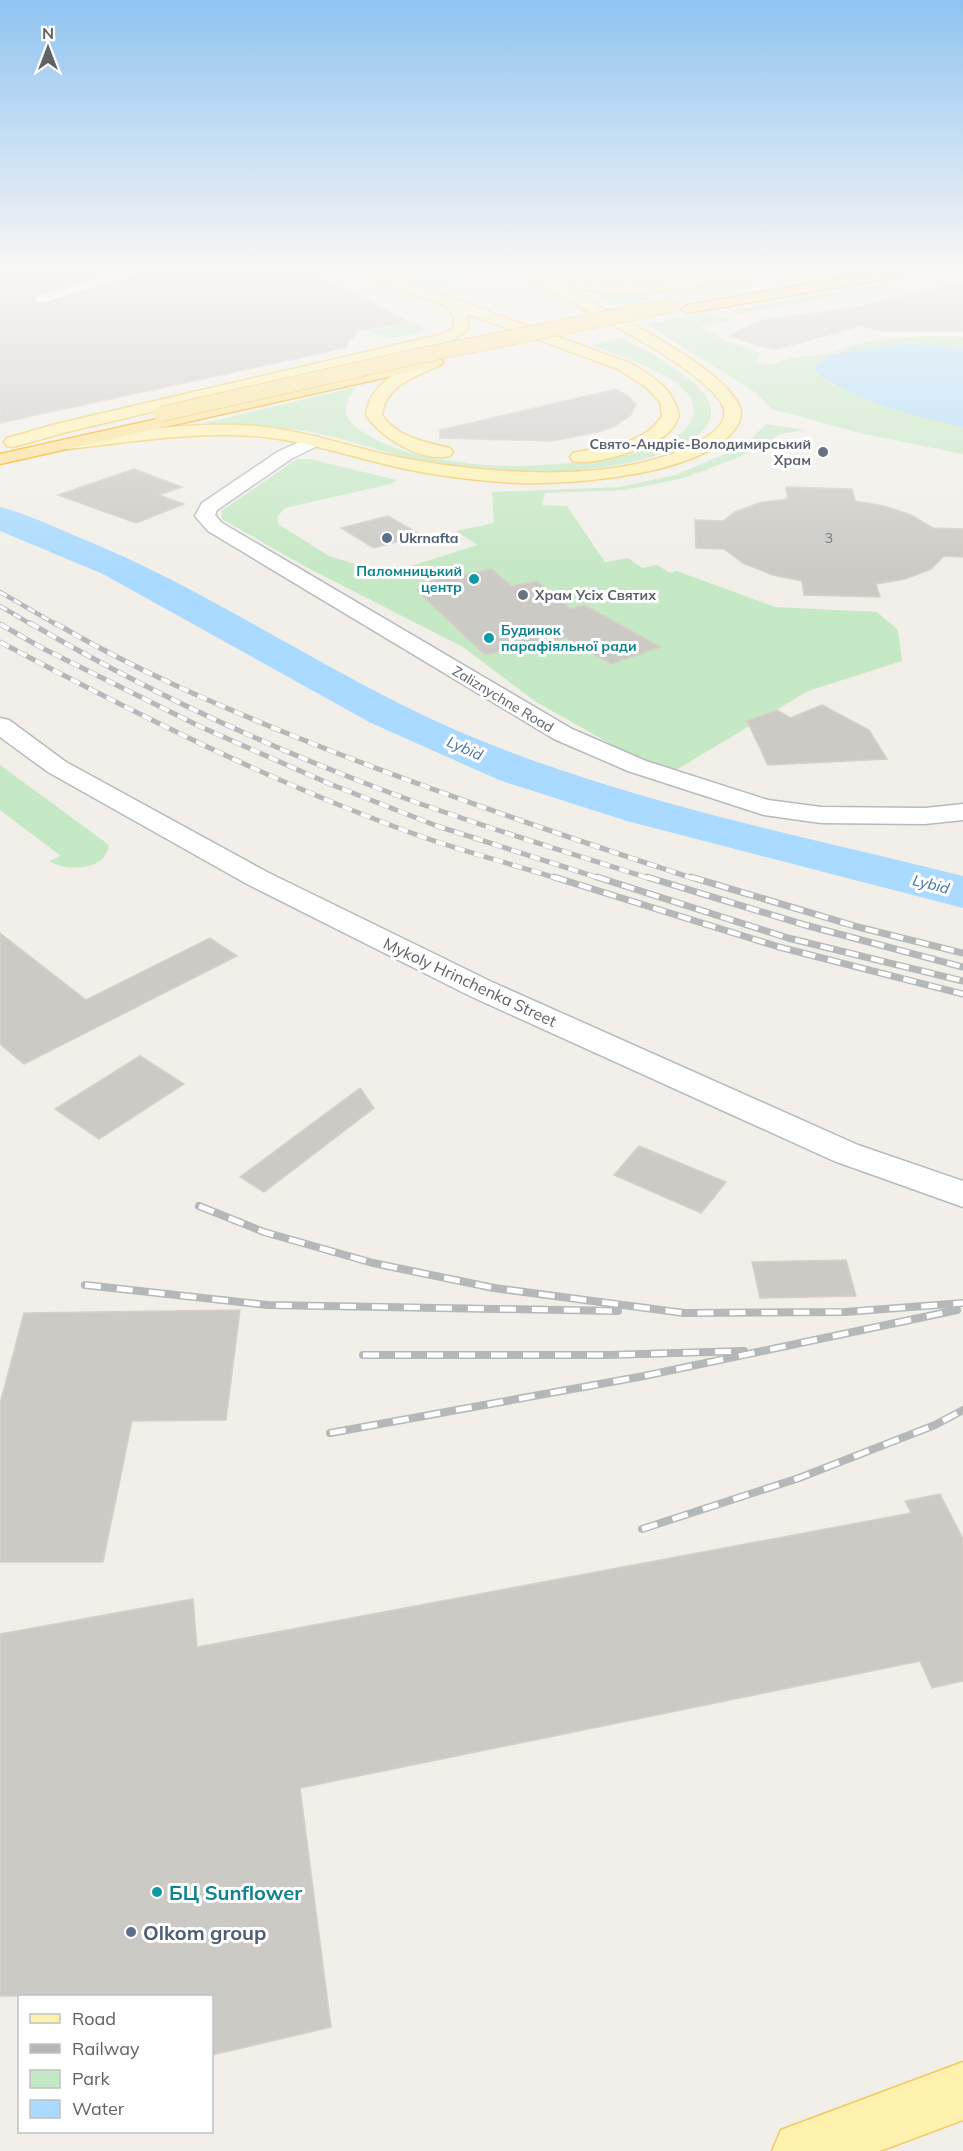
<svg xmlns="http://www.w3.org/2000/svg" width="963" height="2151" viewBox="0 0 963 2151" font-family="Mulish,sans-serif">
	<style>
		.green { fill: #c5e8c5 }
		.water { fill: #aadaff }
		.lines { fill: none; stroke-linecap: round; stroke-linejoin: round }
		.river { fill: #aadaff; fill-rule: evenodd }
		.building { fill: #cccac5; stroke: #d6d1c6; stroke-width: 1.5 }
		.street-tunnel { stroke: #ccccc8; stroke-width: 15; stroke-dasharray: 15 8; stroke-linecap: butt }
		.street-casing { stroke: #b5b8bc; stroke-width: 3 }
		.secondary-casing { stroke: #b6babf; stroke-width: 3 }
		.primary-casing { stroke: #f2c960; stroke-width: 3 }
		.highway-casing { stroke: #f9ab00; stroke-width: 3 }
		.street { fill: #fff; fill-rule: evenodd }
		.secondary { fill: #fff; fill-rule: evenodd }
		.primary { fill: #fff2af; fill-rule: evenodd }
		.highway { fill: #fde293; fill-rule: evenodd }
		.rail-far3-casing { stroke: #b6b7b8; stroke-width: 4.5 }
		.rail-far2-casing { stroke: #b6b7b8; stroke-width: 5 }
		.rail-far1-casing { stroke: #b6b7b8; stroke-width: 7 }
		.rail-casing { stroke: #b6b7b8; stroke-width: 8 }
		.rail-far3 { stroke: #fff; stroke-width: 3; stroke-dasharray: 8; stroke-linecap: butt }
		.rail-far2 { stroke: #fff; stroke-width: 4; stroke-dasharray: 10; stroke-linecap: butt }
		.rail-far1 { stroke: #fff; stroke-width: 4.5; stroke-dasharray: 13; stroke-linecap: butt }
		.rail { stroke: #fff; stroke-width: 5; stroke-dasharray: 16; stroke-linecap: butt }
		.highway-bridge-casing { stroke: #f9ab00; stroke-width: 16; stroke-linecap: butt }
		.highway-bridge { stroke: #fde293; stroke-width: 15 }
		.worship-dot { fill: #6b7280; stroke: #fff; stroke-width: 2 }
		.service-dot { fill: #5c6f8a; stroke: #fff; stroke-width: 2 }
		.culture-dot { fill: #0f9aa8; stroke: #fff; stroke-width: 2 }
		.labels { text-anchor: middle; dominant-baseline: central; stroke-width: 6; stroke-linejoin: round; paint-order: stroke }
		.far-worship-label { font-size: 14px; font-weight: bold; fill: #5b616d; stroke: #fff; text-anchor: end }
		.far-service-label { font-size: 14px; font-weight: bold; fill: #4e5e75; stroke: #fff; text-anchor: start }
		.number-label { font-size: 14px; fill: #7a7d7f }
		.far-culture-label { font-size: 14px; font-weight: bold; fill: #0d838f; stroke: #fff; text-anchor: end }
		.far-street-label { font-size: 14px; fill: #5f6368; stroke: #fff }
		.far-water-label { font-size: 15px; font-style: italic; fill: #4174aa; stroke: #fff }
		.street-label { font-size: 16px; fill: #5f6368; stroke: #fff }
		.near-culture-label { font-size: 20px; font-weight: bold; fill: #0d838f; stroke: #fff; text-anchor: start }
		.near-service-label { font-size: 20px; font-weight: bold; fill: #4e5e75; stroke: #fff; text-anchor: start }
	</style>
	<rect width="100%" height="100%" fill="#f1efe8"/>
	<!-- green -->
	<g class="green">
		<polygon points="383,271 510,271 425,286"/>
		<polygon points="874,285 883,288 738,314 729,311"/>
		<polygon points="592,292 637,294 651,299 615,305"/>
		<polygon points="707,313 732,320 700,326 728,342 761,353 756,363 775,364 792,358 826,354 872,340 931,336 963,337 963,348 906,343 833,354 819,361 830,383 871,401 963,427 963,454 864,434 772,409 755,392 646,324"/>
		<polygon points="412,322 424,328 422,332 388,339 368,331"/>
		<path d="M 622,338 C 644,350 710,383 711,410 C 712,430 691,441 676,448 C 609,477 495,478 424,462 C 384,453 345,437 305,431 C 270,426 235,425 200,424 L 356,387 C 351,396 343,405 347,416 C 349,424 360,430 366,434 C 401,456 445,461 485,465 C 526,468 675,464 692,419 C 694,412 694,403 690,397 C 673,371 618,356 590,345 Z"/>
		<polygon points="766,424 805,430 781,434 739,457 684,478 626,490 545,493 542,505 567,506 605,562 628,558 642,568 657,565 670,573 677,571 775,607 877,612 898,630 902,661 808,691 676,770 634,757 536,702 463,647 306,567 222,519 221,511 297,459 310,459 397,480 390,484 285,508 277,517 278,524 329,556 362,566 411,566 478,545 456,531 494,523 492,492 620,487 675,475 744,446"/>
		<path d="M 0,765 L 109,845 C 106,871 67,872 49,861 L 61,856 L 0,810 Z"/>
	</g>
	<!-- water -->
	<path class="water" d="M 906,343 L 963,348 L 963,427 C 919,417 849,400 815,371 L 819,361 L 833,354 Z"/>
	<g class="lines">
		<!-- river -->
		<path class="river" d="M 0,507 C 28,514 56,528 83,539 C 213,592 329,675 458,731 C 619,800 794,834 963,876 L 963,908 L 627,821 L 499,780 L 371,723 L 103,574 L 0,531 Z"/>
	</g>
	<!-- building -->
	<g class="building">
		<polygon points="0,271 111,271 35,294 32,300 36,304 47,304 139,276 142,271 321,271 322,279 409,322 358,331 344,348 0,423"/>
		<polygon points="963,282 963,331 883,331 860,326 774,350 729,336 763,320 852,308"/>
		<polygon points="616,389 627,395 636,404 631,415 613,427 598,432 552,441 440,438 440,430"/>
		<polygon points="134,469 182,487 159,495 184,504 136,523 58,495"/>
		<polygon points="786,487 852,489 855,501 884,506 911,515 933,528 963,529 963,557 944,556 931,569 905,579 876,584 880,597 804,595 802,581 773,575 743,563 724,549 696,548 695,520 723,521 735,512 759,503 788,499"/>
		<polygon points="388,516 421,535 374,548 341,528"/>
		<polygon points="492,569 511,586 537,581 571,609 584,605 661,647 611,664 566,638 485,655 416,590 436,585 429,581"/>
		<polygon points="822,705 869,730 887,759 768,765 747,721 777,710 790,718"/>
		<polygon points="0,933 86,1000 210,938 237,956 24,1064 0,1044"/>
		<polygon points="140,1056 184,1084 99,1139 55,1109"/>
		<polygon points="360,1088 374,1108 264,1192 240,1177"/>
		<polygon points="639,1146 726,1182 701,1213 614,1175"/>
		<polygon points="846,1260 856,1296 760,1298 752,1262"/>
		<polygon points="240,1310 226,1420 132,1421 103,1562 0,1562 0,1404 24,1313"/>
		<polygon points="940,1494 963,1539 963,1681 932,1688 920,1661 300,1788 331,2027 212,2055 212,1996 0,1996 0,1634 193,1599 197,1647 911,1513 905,1501"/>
	</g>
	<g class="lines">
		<!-- street-tunnel -->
		<polyline class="street-tunnel" points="0,311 41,299"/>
		<!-- street casing -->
		<g class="street-casing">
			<polygon id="street" points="119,271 140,271 138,274 46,302 36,302 34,299 36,296"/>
		</g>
		<!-- secondary casing -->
		<g class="secondary-casing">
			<g id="secondary">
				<polygon points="313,436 319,437 322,441 319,445 291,459 217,510 215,515 222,523 572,729 646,761 768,800 821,807 925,808 963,804 963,820 925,824 821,823 764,815 628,771 554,739 208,531 195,516 202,503 279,451"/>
				<polygon points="0,718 9,720 66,762 267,872 492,982 858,1145 963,1181 963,1207 834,1161 470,996 247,884 48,772 0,737"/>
			</g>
		</g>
		<!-- primary casing -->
		<g class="primary-casing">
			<g id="primary">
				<path d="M 357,271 L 377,271 L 630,363 C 653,377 673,387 679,416 C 676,421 674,428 669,432 C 653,448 594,466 573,461 L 570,457 L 573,453 C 603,446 644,446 662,416 L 660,402 L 647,388 L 618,369 L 468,314 L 468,329 L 453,340 L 67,432 L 13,447 L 7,446 L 4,442 L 7,438 L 56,424 L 443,334 L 454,327 L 454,317 L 446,306 L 359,274 Z"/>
				<path d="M 519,271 L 536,271 L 552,281 L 647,285 L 753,271 L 791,271 L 784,275 L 647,293 L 567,289 C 610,313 715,362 738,403 C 743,412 741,421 735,429 C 700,477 558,487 502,482 C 463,479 423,474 384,464 C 341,454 298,439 253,436 C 191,432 130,442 69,449 L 63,448 L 60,444 L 63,440 L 69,439 C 131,431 194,421 256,426 C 301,430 344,445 388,455 C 478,474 624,488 705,438 C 717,431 730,418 722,404 C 703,370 600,318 563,298 C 549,290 530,283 519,271 Z"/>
				<path d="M 435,357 L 441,359 L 443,362 L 441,365 C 417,376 385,385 382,415 C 398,438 425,442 450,448 L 453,452 L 450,456 C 422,463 381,438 366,415 C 369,383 406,364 435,357 Z"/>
				<polygon points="963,2062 963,2120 880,2151 772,2151 781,2130"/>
			</g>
		</g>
		<!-- highway casing -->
		<g class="highway-casing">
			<g id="highway">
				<polygon points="884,271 915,271 908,275 688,313 681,309 688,305"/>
				<polygon points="435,357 441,359 443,362 441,365 0,464 0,454"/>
			</g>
		</g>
		<!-- street -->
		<use href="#street" class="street"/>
		<!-- secondary -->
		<use href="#secondary" class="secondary"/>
		<!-- primary -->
		<use href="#primary" class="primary"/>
		<!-- highway -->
		<use href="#highway" class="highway"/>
		<!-- rail-far3 casing -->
		<g class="rail-far3-casing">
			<g id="rail-far3">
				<polyline points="0,592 57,625"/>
				<polyline points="0,606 32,625"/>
			</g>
		</g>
		<!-- rail-far2 casing -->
		<g class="rail-far2-casing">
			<g id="rail-far2">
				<path d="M 30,623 C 146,691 270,748 396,795 C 480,826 566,852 651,879"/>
				<path d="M 55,623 C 133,669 217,705 301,739 C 431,791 563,836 695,879"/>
				<polyline points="0,624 42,648 201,727 330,784 437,826 602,879"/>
				<path d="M 0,642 C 136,714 275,784 420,836 C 465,852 512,864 559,879"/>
			</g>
		</g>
		<!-- rail-far1 casing -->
		<g class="rail-far1-casing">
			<g id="rail-far1">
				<polyline points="554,877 779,947 963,994"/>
				<polyline points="597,877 788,938 963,981"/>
				<polyline points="647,877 805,925 963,967"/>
				<polyline points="691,877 858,927 963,953"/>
			</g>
		</g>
		<!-- rail casing -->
		<g class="rail-casing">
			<g id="rail">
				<polyline points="199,1206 264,1232 373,1263 494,1288 684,1313 845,1312 963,1303"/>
				<polyline points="85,1285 268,1305 618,1311"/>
				<polyline points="363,1355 607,1355 744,1351"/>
				<polyline points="330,1433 644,1376 957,1310"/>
				<polyline points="642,1529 799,1478 935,1425 963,1410"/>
			</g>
		</g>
		<!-- rail-far3 -->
		<use href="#rail-far3" class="rail-far3"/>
		<!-- rail-far2 -->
		<use href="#rail-far2" class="rail-far2"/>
		<!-- rail-far1 -->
		<use href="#rail-far1" class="rail-far1"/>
		<!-- rail -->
		<use href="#rail" class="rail"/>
		<!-- highway-bridge casing -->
		<g class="highway-bridge-casing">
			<polyline id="highway-bridge" points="161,414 418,356 672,305"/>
		</g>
		<!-- highway-bridge -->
		<use href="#highway-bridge" class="highway-bridge"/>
	</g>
	<!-- sky -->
	<linearGradient id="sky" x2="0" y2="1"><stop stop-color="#8fc3f1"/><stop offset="0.47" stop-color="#f9f8f5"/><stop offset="1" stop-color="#f9f8f5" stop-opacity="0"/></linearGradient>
	<rect width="963" height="572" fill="url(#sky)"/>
	<!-- markers -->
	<g class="worship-dot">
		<circle cx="823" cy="452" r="6"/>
		<circle cx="523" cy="595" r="6"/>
	</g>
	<g class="service-dot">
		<circle cx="387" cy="538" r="6"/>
		<circle cx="131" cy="1932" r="6"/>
	</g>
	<g class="culture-dot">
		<circle cx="474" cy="579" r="6"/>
		<circle cx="489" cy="638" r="6"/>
		<circle cx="157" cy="1892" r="6"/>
	</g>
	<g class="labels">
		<!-- far-worship labels -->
		<g class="far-worship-label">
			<text x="811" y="444">Свято-Андріє-Володимирський<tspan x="811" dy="16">Храм</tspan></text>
			<text x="535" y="595" text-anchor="start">Храм Усіх Святих</text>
		</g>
		<!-- far-service labels -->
		<g class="far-service-label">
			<text x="399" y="538">Ukrnafta</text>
		</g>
		<!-- number labels -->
		<g class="number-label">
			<text x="829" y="538">3</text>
		</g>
		<!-- far-culture labels -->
		<g class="far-culture-label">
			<text x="462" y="571">Паломницький<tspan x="462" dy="16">центр</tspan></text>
			<text x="501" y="630" text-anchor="start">Будинок<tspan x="501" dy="16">парафіяльної ради</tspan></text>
		</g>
		<!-- far-street labels -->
		<g class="far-street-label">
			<text transform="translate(503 699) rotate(31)">Zaliznychne Road</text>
		</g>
		<!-- far-water labels -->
		<g class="far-water-label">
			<text transform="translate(465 748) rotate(24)">Lybid</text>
			<text transform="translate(931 884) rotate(14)">Lybid</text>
		</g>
		<!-- street labels -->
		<g class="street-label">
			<text transform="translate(470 982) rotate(25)">Mykoly Hrinchenka Street</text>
		</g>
		<!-- near-culture labels -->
		<g class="near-culture-label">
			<text x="169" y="1892">БЦ Sunflower</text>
		</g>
		<!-- near-service labels -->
		<g class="near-service-label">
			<text x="143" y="1932">Olkom group</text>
		</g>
	</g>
	<!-- legend -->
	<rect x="18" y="1995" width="195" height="138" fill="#ffffff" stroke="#bfc1c3" stroke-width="1.5"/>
	<rect x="30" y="2014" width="30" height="9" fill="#fff2af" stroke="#bfc1c3" stroke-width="1.5"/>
	<text x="72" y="2025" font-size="18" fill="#5f6368">Road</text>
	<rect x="30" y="2044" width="30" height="9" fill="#b6b7b8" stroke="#bfc1c3" stroke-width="1.5"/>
	<text x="72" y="2055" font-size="18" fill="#5f6368">Railway</text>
	<rect x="30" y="2070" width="30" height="18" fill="#c5e8c5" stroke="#bfc1c3" stroke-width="1.5"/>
	<text x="72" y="2085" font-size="18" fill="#5f6368">Park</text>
	<rect x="30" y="2100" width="30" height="18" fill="#aadaff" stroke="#bfc1c3" stroke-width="1.5"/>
	<text x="72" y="2115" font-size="18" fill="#5f6368">Water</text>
	<!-- north arrow -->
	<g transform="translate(48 48)" stroke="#ffffff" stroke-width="4.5" paint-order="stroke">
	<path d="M0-4.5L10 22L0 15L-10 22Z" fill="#5f6368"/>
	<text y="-9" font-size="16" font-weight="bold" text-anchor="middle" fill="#5f6368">N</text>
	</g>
</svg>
